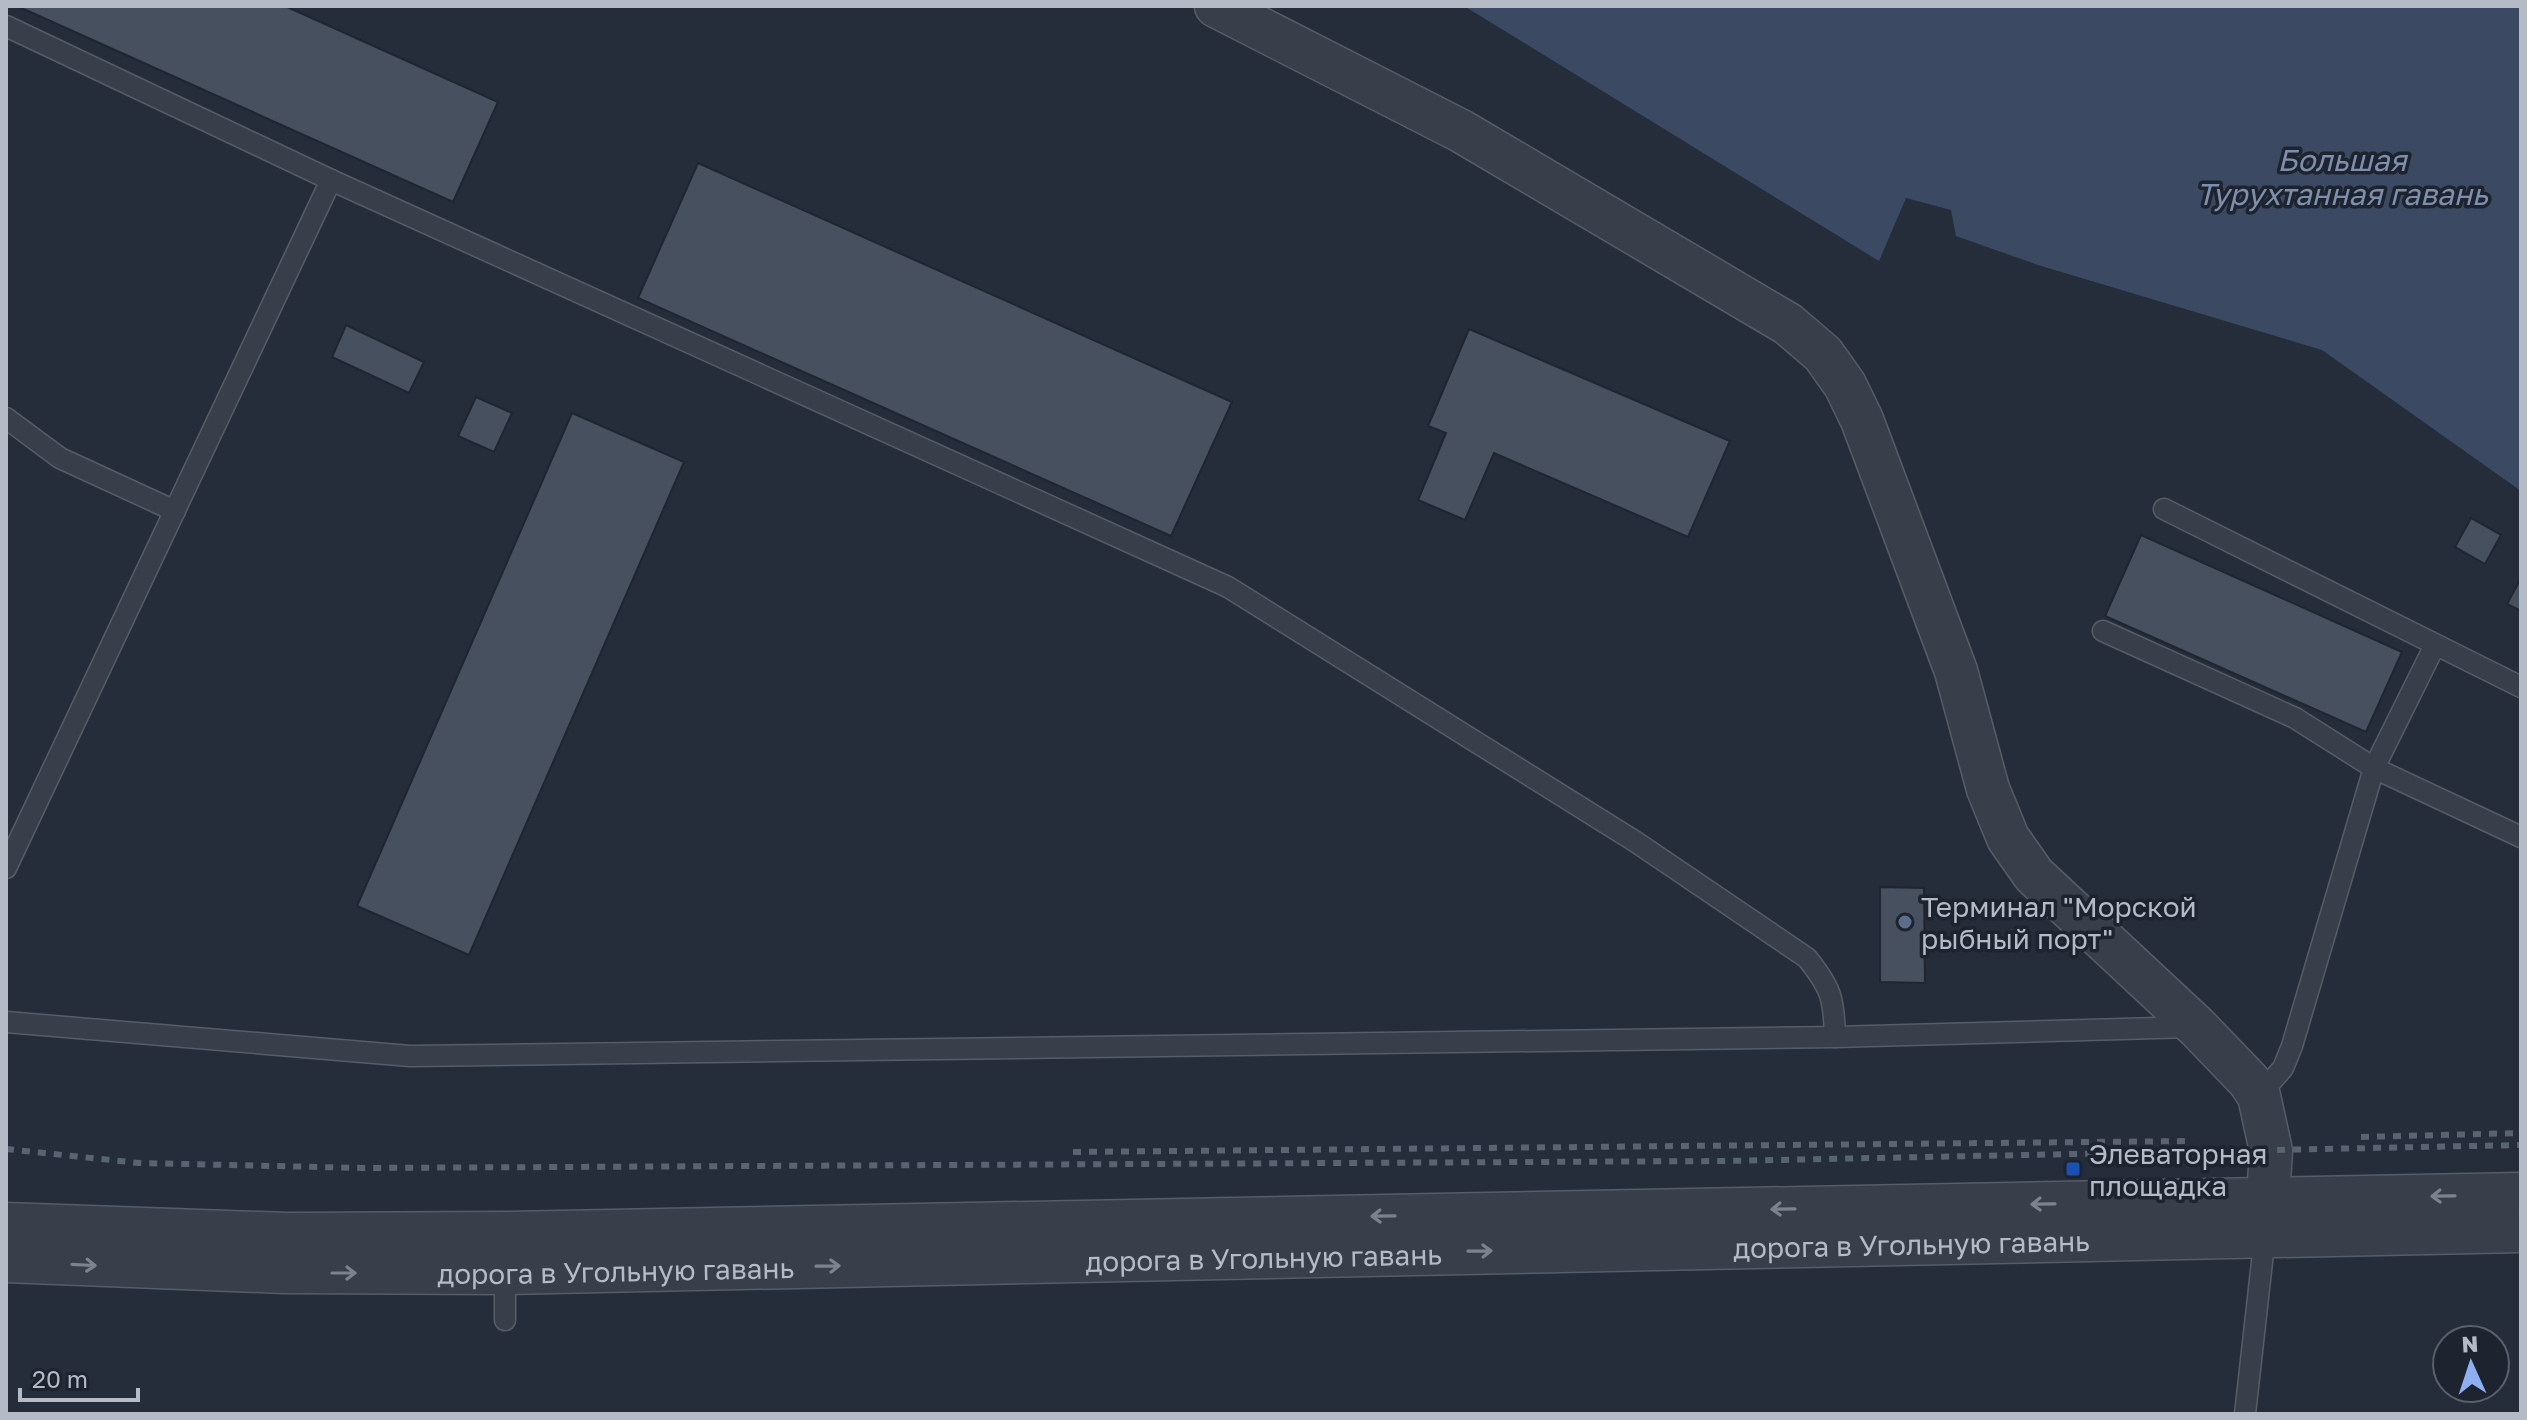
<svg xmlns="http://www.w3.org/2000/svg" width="2527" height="1420" viewBox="0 0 2527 1420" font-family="'Golos Text',sans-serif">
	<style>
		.water { fill: #3b4a62 }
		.building { fill: #46505e; stroke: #1f2631; stroke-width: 2 }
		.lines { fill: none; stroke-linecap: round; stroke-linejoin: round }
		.service-casing { stroke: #565d68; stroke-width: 23 }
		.minor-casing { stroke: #565d68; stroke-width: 45 }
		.service { stroke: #383f4b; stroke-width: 20 }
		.minor { stroke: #383f4b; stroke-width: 42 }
		.rail { stroke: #5a6371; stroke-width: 6; stroke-dasharray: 8 8; stroke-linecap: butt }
		.oneway { stroke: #7c838f }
		.service-dot { fill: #5c6f8a; stroke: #1d242f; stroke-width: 3 }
		.transit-dot { fill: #1a4fb4; stroke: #1d242f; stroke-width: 3 }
		.labels { text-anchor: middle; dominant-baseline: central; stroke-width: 7; stroke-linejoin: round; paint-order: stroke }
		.poi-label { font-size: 28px; fill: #b4bac6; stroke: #1d242f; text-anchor: start }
		.street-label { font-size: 28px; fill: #b4bac6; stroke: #1d242f }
		.water-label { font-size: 30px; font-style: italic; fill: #7d8fac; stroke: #1d242f }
	</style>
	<rect width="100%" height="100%" fill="#252d3a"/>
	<!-- water -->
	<polygon class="water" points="1464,6 2521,6 2521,491 2322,350 2038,265 1956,236 1951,210 1906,198 1879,261"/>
	<!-- building -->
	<g class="building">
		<polygon points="17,6 285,6 498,102 453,202"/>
		<polygon points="698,163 1232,402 1171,536 638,298"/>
		<polygon points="346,325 424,362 409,393 332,357"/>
		<polygon points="1469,329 1730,441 1688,537 1494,453 1465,520 1418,500 1446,433 1428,426"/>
		<polygon points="476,397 512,413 494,452 458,436"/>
		<polygon points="572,413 684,462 469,955 357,906"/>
		<polygon points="2471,518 2501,535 2485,564 2455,547"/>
		<polygon points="2141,535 2402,652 2366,732 2105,616"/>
		<polygon points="2521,578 2521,611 2507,604"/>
		<polygon points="1880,887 1924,888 1925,983 1880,982"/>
	</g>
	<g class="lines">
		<!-- service casing -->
		<g class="service-casing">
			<g id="service">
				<path d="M 6,26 L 331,180 L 1228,587 L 1636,842 L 1807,958 C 1831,988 1834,998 1835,1037"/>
				<polyline points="6,418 60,458 175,511"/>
				<polyline points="2164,509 2521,687"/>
				<polyline points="2103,631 2295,718 2374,768 2521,837"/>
				<polyline points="6,868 331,180"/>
				<polyline points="6,1022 410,1056 1835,1037 2193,1027"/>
				<polyline points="2259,1096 2283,1068 2292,1046 2374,768 2435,645"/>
				<polyline points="505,1320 505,1273"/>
				<polyline points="2245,1414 2265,1235"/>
			</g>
		</g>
		<!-- minor casing -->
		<g class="minor-casing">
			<g id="minor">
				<polyline points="1216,6 1461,131 1788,324 1823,354 1845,385 1862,420 1956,671 1988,789 2008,838 2034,875 2197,1027 2249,1081 2259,1096 2271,1151 2266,1227"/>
				<polyline points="6,1224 287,1234 507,1233 2521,1194"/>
				<path id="s1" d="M 6,1261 L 284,1272 L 505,1273 L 2521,1231"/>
			</g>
		</g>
		<!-- service -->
		<use href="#service" class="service"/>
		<!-- minor -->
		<use href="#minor" class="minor"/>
		<!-- rail -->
		<g class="rail">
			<polyline points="2361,1137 2521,1133"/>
			<polyline points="6,1149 139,1163 363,1168 1726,1161 2521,1145"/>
			<polyline points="1073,1152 2193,1141"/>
		</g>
	</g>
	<!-- one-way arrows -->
	<defs><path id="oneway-shaft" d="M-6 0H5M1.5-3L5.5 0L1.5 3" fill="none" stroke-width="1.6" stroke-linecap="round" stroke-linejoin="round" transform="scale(2)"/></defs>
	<g class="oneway">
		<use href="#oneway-shaft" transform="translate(2443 1196) rotate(179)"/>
		<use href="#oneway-shaft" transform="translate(2043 1204) rotate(179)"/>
		<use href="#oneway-shaft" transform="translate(1783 1209) rotate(179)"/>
		<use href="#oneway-shaft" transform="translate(1383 1216) rotate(179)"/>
		<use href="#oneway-shaft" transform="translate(1480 1251) rotate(-1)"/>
		<use href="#oneway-shaft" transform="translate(84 1265) rotate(3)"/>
		<use href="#oneway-shaft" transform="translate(828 1266) rotate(-1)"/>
		<use href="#oneway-shaft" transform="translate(344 1273)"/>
	</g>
	<!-- markers -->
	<circle class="service-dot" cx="1905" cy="922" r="8"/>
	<rect class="transit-dot" x="2065" y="1161" width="16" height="16" rx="4"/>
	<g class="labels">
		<!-- poi labels -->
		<g class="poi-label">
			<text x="1921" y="906">Терминал "Морской<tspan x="1921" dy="32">рыбный порт"</tspan></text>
			<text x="2089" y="1153">Элеваторная<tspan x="2089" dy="32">площадка</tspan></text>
		</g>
		<!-- street labels -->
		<g class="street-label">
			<text stroke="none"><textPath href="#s1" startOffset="1906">дорога в Угольную гавань</textPath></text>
			<text stroke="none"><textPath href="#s1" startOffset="1258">дорога в Угольную гавань</textPath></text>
			<text stroke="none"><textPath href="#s1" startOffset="610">дорога в Угольную гавань</textPath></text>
		</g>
		<!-- water labels -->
		<g class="water-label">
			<text x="2342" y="160">Большая<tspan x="2342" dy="34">Турухтанная гавань</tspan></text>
		</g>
	</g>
	<!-- border -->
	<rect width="2527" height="1420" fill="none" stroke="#b4bac6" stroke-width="16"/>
	<!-- north arrow -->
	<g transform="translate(2471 1364) rotate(357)"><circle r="38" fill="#1d242f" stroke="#59606b" stroke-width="2"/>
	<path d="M0-6L14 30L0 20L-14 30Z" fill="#8faff0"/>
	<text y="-12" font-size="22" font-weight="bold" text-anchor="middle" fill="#b4bac6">N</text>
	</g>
	<!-- scale -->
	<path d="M20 1388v12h118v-12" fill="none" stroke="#b4bac6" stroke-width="4"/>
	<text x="32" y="1388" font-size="24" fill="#b4bac6" stroke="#1d242f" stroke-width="6" paint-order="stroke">20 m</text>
</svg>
